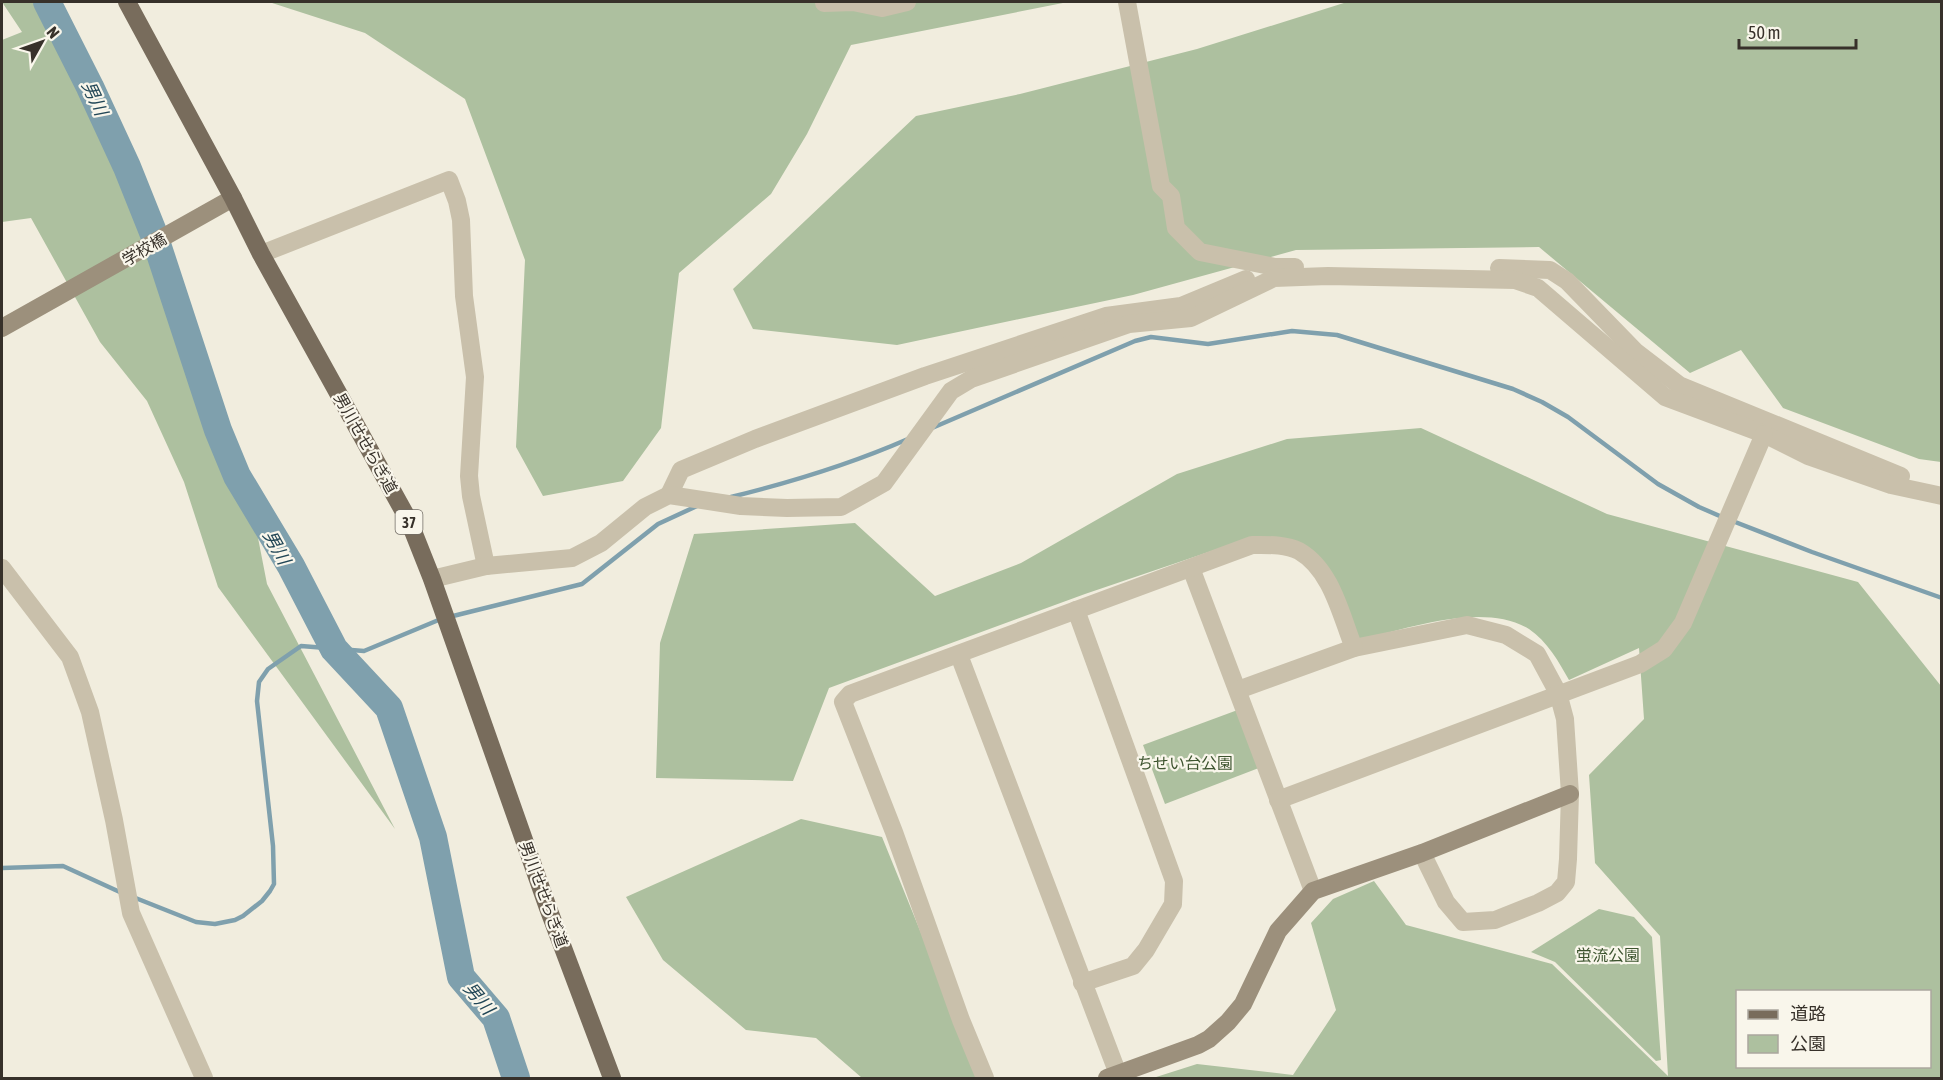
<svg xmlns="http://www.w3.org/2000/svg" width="1943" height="1080" viewBox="0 0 1943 1080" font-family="'Asap Condensed','Noto Sans JP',sans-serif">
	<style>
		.green { fill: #adc09f; fill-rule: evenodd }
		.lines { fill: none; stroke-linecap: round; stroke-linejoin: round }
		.stream { stroke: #7fa0ad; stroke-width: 4.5 }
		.river { stroke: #7fa0ad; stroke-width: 28 }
		.street { stroke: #c9c0ab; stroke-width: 18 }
		.secondary { stroke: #9c907c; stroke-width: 18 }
		.primary { stroke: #786c5c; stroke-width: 18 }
		.labels { text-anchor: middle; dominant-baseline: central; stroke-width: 4.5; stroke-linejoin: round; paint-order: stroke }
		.shield { fill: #f9f6eb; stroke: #716c64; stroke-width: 1.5 }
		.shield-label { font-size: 15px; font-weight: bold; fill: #37312a }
		.street-label { font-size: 16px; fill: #37312a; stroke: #f9f6eb }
		.park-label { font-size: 16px; fill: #3d542f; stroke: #f9f6eb }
		.water-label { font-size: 18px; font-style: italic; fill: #214656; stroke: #f9f6eb }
	</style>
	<rect width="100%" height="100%" fill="#f1edde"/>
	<!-- green -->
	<g class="green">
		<polygon points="2,2 33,2 63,47 245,471 267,584 395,829 218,587 184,482 147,401 100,342 31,218 2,222 2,40 22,32"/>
		<polygon points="269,2 1068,2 851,45 807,134 771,194 679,273 661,428 623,481 543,496 516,447 525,260 465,99 365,33"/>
		<polygon points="1347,2 1941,2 1941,462 1919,459 1783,408 1741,350 1690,373 1539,247 1296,250 1133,295 897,345 753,329 733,289 916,116 1020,94 1197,49"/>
		<path d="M 1421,428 L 1607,514 L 1858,582 L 1941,686 L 1941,1078 L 1153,1078 L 1197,1064 L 1293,1075 L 1336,1010 L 1311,923 L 1333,899 L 1374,881 L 1406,925 L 1552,964 L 1668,1076 L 1660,936 L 1595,863 L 1589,775 L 1644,719 L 1639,648 L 1569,680 C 1559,662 1547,641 1529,629 C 1483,601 1407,629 1358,640 L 1327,566 L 1244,540 L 1085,594 L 829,688 L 793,781 L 656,778 L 660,643 L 694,534 L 855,523 L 935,596 L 1021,563 L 1177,474 L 1287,439 ZM 1738,992 L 1930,992 L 1930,1066 L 1738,1066 Z"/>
		<polygon points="1243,708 1264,766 1165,804 1143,745"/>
		<polygon points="801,819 882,837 980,1078 862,1078 816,1038 746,1030 663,960 626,897"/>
		<polygon points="1599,909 1634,917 1652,937 1661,1060 1656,1061 1555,962 1531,952"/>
	</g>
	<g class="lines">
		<!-- stream -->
		<g class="stream">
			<polyline points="932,428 1135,341 1151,337 1208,344 1292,331 1337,335 1513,389 1542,402 1568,417 1658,484 1699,507 1722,517"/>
			<path d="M 731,497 C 792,482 851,464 908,439"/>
			<polyline points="1730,520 1812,552 1942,598"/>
			<polyline points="449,617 582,584 658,524 697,506"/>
			<polyline points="2,868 63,866 122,893"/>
			<polyline points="133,897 196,922 215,924 235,920 243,916 262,901 270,891 274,884 273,846 257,701 259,682 268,669 301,646 364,651 441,619"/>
		</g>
		<!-- river -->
		<polyline class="river" points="47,2 90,87 127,167 153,232 218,430 237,476 291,566 334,649 389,708 433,837 461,977 496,1018 516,1078"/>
		<!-- street -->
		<g class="street">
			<polyline points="1127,2 1161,186 1171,196 1176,228 1200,252 1275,267 1295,267"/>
			<polyline points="824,3 853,2 882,8 907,2"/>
			<polyline points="261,254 449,180 457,201 461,220 464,296 475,377 469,476 471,496 486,566"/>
			<polyline points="1499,268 1550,270 1567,281 1636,352 1679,385 1901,476"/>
			<polyline points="669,495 681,470 755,439 925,376 1106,316 1181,306 1246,279"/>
			<polyline points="2,568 70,657 90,712 114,820 131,913 204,1078"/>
			<polyline points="1191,568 1313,891"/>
			<polyline points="432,579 486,566 572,558 601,543 645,507 669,495 741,506 787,508 841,507 884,483 951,391 971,379 1129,324 1191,318 1274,278 1328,276 1515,280 1538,288 1665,397 1764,434 1808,456 1891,485 1942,496"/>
			<polyline points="1076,610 1174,881 1173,904 1146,950 1133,966 1082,983"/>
			<polyline points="959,655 1118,1074"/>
			<polyline points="1238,690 1354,648 1467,625 1506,635 1537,654 1558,693 1565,719 1570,794 1568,859 1566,882 1557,893 1538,903 1495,920 1463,922 1446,902 1422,853"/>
			<polyline points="1278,800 1640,664 1664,649 1683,623 1764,434"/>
			<path d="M 985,1078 L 961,1020 L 894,832 L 843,702 L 850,694 L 1252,545 C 1268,545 1285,544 1299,551 C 1332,570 1341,616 1354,648"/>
		</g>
		<!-- secondary -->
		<g class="secondary">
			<polyline points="2,328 233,198"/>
			<polyline points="1107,1078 1198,1045 1209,1039 1228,1022 1243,1004 1278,931 1313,891 1422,853 1570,794"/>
		</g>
		<!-- primary -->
		<polyline class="primary" points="127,2 233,198 261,254 409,521 432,579 548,908 612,1078"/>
	</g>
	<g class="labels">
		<!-- shield labels -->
		<rect class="shield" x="395.5" y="510" width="27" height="24" rx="4.5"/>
		<g class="shield-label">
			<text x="409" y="522">37</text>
		</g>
		<!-- street labels -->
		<g class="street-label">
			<text transform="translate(144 249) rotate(-30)">学校橋</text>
			<text transform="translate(366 443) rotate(61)">男川せせらぎ道</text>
			<text transform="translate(544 894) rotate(70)">男川せせらぎ道</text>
		</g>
		<!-- park labels -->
		<g class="park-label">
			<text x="1185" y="763">ちせい台公園</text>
			<text x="1608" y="955">蛍流公園</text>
		</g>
		<!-- water labels -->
		<g class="water-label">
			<text transform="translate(95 98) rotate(65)">男川</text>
			<text transform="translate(277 547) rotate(61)">男川</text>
			<text transform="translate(479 998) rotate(50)">男川</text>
		</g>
	</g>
	<!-- border -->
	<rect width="1943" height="1080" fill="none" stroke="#37312a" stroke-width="6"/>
	<!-- legend -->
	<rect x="1736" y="990" width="195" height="78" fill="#f9f6eb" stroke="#aba79e" stroke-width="1.5"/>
	<rect x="1748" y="1010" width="30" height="9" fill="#786c5c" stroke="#aba79e" stroke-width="1.5"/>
	<text x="1790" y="1020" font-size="18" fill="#37312a">道路</text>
	<rect x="1748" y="1035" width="30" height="18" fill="#adc09f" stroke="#aba79e" stroke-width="1.5"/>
	<text x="1790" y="1050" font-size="18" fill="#37312a">公園</text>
	<!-- north arrow -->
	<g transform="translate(42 42) rotate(50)" stroke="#f9f6eb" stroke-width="4.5" paint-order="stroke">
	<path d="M0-4.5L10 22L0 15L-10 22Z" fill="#37312a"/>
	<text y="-9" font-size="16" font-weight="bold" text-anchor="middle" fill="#37312a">N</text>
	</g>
	<!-- scale -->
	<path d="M1739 39v9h117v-9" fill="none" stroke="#37312a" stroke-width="3"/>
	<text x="1748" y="39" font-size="18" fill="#37312a" stroke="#f9f6eb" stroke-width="4.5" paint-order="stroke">50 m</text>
</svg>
